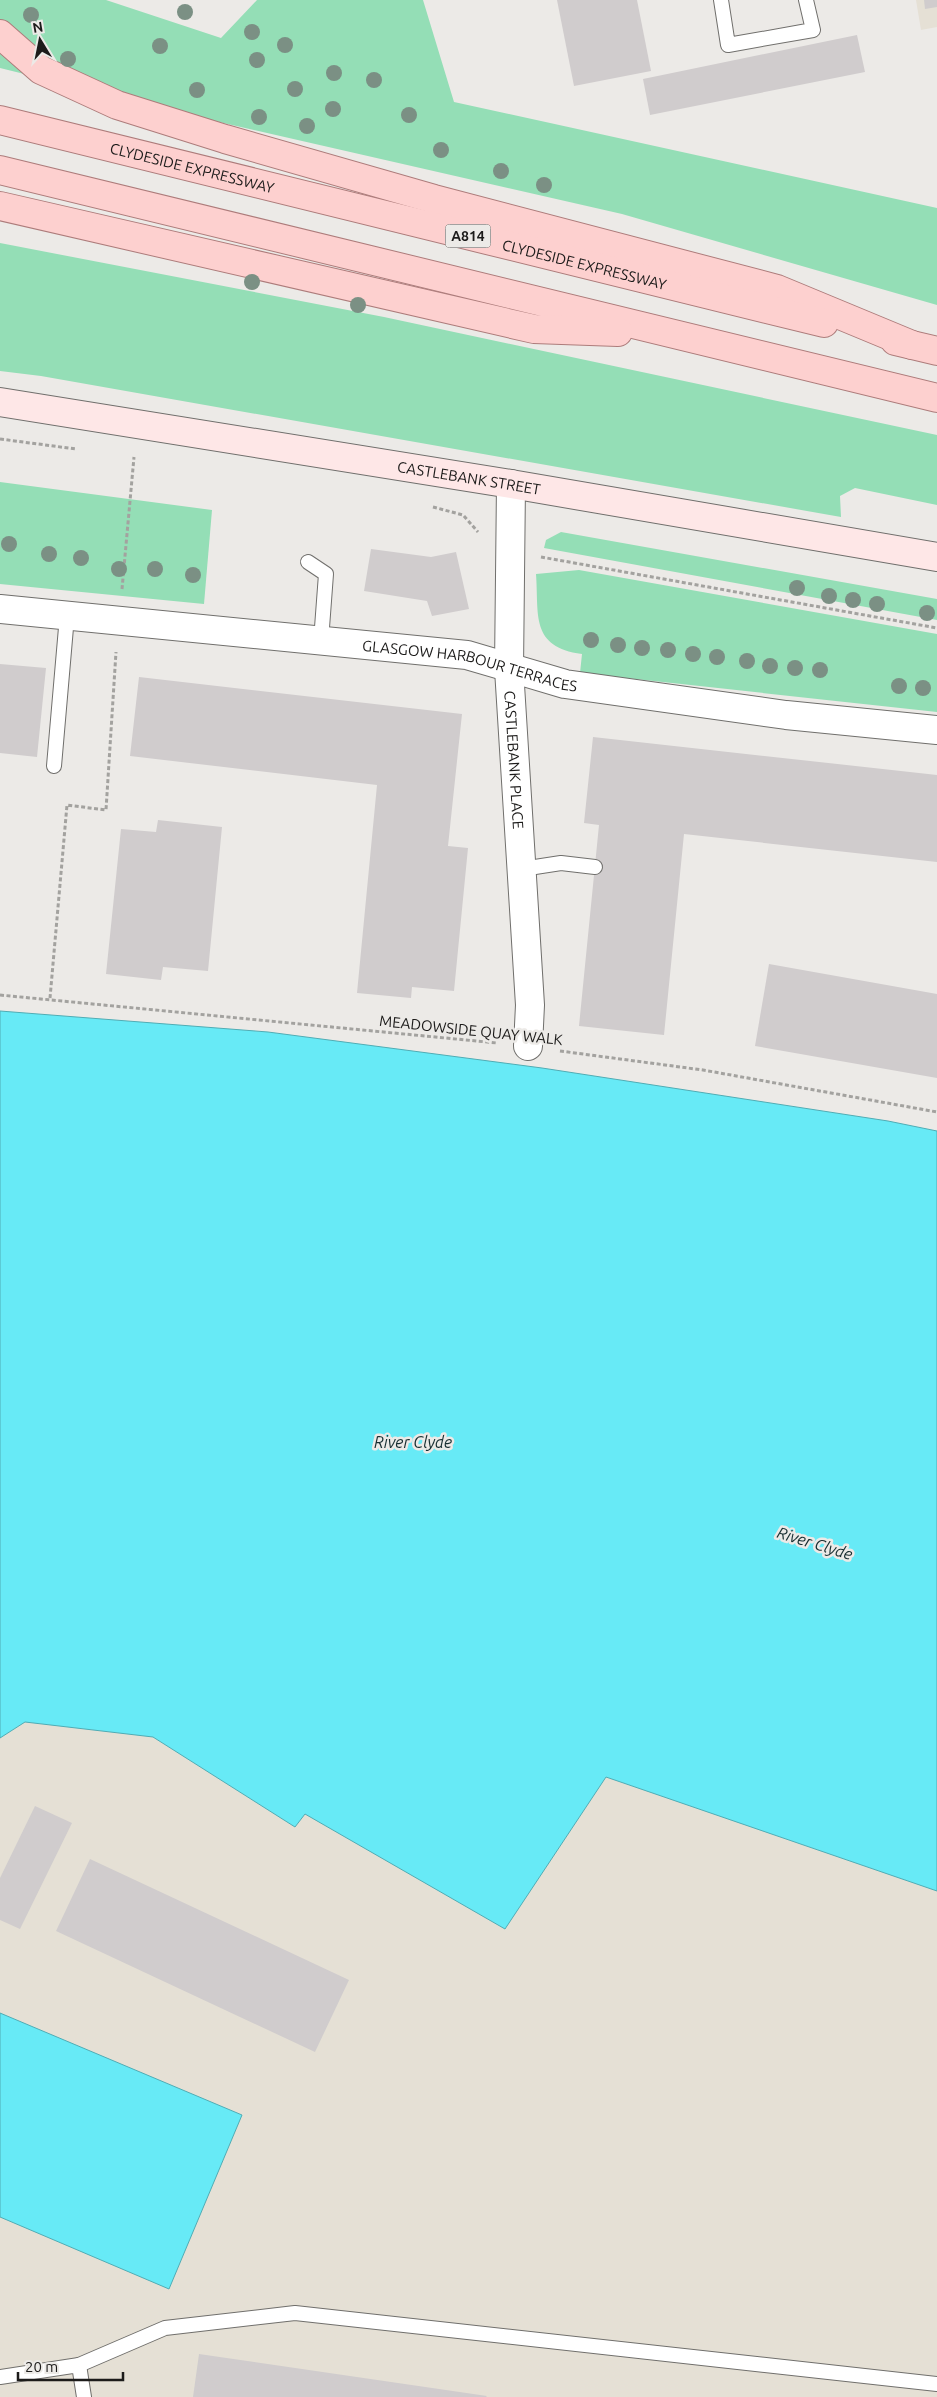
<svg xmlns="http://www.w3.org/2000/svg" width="937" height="2397" viewBox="0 0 937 2397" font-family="Ubuntu,sans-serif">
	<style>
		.built { fill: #e5e0d5 }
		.green { fill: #94deb6 }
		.water { fill: #67eaf6; stroke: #50acb4 }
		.building { fill: #d0cccd }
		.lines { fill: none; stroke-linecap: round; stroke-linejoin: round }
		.lane-casing { stroke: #706f6c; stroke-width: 16 }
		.street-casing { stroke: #706f6c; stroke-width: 30 }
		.secondary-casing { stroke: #706f6c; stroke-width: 30 }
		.primary-casing { stroke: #ad7c7b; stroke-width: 30 }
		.path { stroke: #a3a29f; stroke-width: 3; stroke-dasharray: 4 2.5; stroke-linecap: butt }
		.lane { stroke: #fff; stroke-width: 14 }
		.street { stroke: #fff; stroke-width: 28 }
		.secondary { stroke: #fee7e7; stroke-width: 28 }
		.primary { stroke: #fdd0cf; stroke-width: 28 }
		.tree { fill: #7b9084 }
		.labels { text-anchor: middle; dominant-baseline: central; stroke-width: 5; stroke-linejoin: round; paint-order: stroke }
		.shield { fill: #eceae7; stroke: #5a5958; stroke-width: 1 }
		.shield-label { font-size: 14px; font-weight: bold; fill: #1c1b1a }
		.street-label { font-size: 15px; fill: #1c1b1a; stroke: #eceae7 }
		.water-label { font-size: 16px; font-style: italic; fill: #172e31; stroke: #eceae7 }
	</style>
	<rect width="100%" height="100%" fill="#eceae7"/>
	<!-- built -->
	<g class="built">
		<polygon points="916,0 937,0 937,27 921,30"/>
		<polygon points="25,1722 153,1737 295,1827 304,1813 505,1929 606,1777 937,1891 937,2397 0,2397 0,1738"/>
	</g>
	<!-- green -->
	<g class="green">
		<polygon points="0,0 106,0 221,38 257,0 423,0 454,102 937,208 937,305 622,214 206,119 0,68"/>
		<polygon points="0,243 384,317 937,435 937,505 855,488 840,496 841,517 41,376 0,371"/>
		<polygon points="0,482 212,510 204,604 0,584"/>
		<polygon points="561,532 937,599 937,620 544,548 546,540"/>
		<path d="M 579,570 L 937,634 L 937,712 L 580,673 L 582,654 C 530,647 539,615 536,574 Z"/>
	</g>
	<!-- water -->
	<g class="water">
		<polygon points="0,1011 268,1032 542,1068 888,1121 937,1131 937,1891 606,1777 505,1929 305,1814 295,1827 153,1737 25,1722 0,1738"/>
		<polygon points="0,2013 242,2115 169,2289 0,2217"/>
	</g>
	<!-- building -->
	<g class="building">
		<polygon points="557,0 637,0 651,71 574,86"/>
		<polygon points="924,0 937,0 937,7 925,9"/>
		<polygon points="857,35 865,72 650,115 643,79"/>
		<polygon points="371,549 431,557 456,552 469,609 432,616 427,601 364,591"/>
		<polygon points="0,664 46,668 37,757 0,753"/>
		<polygon points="139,677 462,714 448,846 468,848 454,991 412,987 411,998 357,993 377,785 130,756"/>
		<polygon points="593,737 937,775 937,862 684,834 664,1035 579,1026 599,825 584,823"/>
		<polygon points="158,820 222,827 208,971 163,967 161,980 106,974 121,829 156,832"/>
		<polygon points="769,964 937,994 937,1078 755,1046"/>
		<polygon points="35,1806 72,1823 20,1929 0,1920 0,1878"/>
		<polygon points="90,1859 349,1980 315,2052 56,1931"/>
		<polygon points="199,2354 487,2396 486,2397 193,2397"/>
	</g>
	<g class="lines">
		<!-- lane casing -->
		<g class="lane-casing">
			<g id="lane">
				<polyline points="721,0 728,45 813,30 806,0"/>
				<polyline points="308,562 326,574 321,641"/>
				<polyline points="54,766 67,616"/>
				<polyline points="522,869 561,863 595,867"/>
				<polyline points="79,2365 165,2328 295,2313 937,2384"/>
				<polyline points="0,2377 79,2365 84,2397"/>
			</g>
		</g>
		<!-- street casing -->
		<g class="street-casing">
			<g id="street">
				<path id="s1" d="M 511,484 L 509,669 L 530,1005 L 528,1046"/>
				<path id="s2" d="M 0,609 L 467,655 L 565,684 L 786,715 L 937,730"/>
			</g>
		</g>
		<!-- secondary casing -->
		<g class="secondary-casing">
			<g id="secondary">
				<path id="s3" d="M 0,402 L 511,484 L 937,557"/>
			</g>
		</g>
		<!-- primary casing -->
		<g class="primary-casing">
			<g id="primary">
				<polyline points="0,34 41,70 117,105 225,139 434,199 777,289 912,345"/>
				<path id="s4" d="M 0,120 L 824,323"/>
				<polyline points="0,170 937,398"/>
				<polyline points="0,206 534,329 618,332"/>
				<polyline points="895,341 937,351"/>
			</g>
		</g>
		<!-- path -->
		<g class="path">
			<polyline points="0,439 76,449"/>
			<polyline points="433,507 463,515 478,532"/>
			<polyline points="541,557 937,628"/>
			<polyline points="122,589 134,457"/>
			<polyline points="0,995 497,1043"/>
			<polyline points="50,998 67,805 106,810 116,652"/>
			<polyline points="560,1051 703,1070 937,1112"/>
		</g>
		<!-- lane -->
		<use href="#lane" class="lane"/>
		<!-- street -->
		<use href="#street" class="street"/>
		<!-- secondary -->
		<use href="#secondary" class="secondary"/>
		<!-- primary -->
		<use href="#primary" class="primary"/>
	</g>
	<!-- trees -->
	<g class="tree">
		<circle cx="185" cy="12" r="8"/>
		<circle cx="31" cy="15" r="8"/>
		<circle cx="252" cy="32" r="8"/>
		<circle cx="285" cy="45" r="8"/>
		<circle cx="160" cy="46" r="8"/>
		<circle cx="68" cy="59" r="8"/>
		<circle cx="257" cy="60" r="8"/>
		<circle cx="334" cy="73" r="8"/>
		<circle cx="374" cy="80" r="8"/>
		<circle cx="295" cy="89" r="8"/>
		<circle cx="197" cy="90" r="8"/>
		<circle cx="333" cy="109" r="8"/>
		<circle cx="409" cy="115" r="8"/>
		<circle cx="259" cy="117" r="8"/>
		<circle cx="307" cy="126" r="8"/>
		<circle cx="441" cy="150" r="8"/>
		<circle cx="501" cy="171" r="8"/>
		<circle cx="544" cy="185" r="8"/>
		<circle cx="252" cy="282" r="8"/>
		<circle cx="358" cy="305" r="8"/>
		<circle cx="9" cy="544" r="8"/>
		<circle cx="49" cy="554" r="8"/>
		<circle cx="81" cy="558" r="8"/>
		<circle cx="119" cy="569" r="8"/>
		<circle cx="155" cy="569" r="8"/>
		<circle cx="193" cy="575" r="8"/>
		<circle cx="797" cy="588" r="8"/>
		<circle cx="829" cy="596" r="8"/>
		<circle cx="853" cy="600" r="8"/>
		<circle cx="877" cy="604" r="8"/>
		<circle cx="927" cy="613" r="8"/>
		<circle cx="591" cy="640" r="8"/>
		<circle cx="618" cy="645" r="8"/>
		<circle cx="642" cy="648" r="8"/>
		<circle cx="668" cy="650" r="8"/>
		<circle cx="693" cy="654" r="8"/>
		<circle cx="717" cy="657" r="8"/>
		<circle cx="747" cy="661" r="8"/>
		<circle cx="770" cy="666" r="8"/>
		<circle cx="795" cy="668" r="8"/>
		<circle cx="820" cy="670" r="8"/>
		<circle cx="899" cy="686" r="8"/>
		<circle cx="923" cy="688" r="8"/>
	</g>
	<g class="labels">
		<!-- shield labels -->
		<rect class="shield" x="445.5" y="224.5" width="45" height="23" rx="4"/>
		<g class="shield-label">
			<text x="468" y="236">A814</text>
		</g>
		<!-- street labels -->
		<g class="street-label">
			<text stroke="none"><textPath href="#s4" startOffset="198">CLYDESIDE EXPRESSWAY</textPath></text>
			<text stroke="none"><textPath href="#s4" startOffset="602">CLYDESIDE EXPRESSWAY</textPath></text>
			<text stroke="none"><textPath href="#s3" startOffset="475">CASTLEBANK STREET</textPath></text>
			<text stroke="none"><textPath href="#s2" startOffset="474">GLASGOW HARBOUR TERRACES</textPath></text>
			<text stroke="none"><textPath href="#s1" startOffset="276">CASTLEBANK PLACE</textPath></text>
			<text transform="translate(471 1030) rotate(6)">MEADOWSIDE QUAY WALK</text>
		</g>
		<!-- water labels -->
		<g class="water-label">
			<text x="413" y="1442">River Clyde</text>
			<text transform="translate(815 1543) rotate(17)">River Clyde</text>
		</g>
	</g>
	<!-- north arrow -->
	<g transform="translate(40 40) rotate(350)" stroke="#eceae7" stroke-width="4" paint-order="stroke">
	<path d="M0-4L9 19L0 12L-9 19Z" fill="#1c1b1a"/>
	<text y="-8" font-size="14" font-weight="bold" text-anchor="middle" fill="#1c1b1a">N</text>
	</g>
	<!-- scale -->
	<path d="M18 2372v8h105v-8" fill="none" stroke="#1c1b1a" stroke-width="2.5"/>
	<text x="25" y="2372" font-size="15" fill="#1c1b1a" stroke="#eceae7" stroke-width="4" paint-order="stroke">20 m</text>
</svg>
